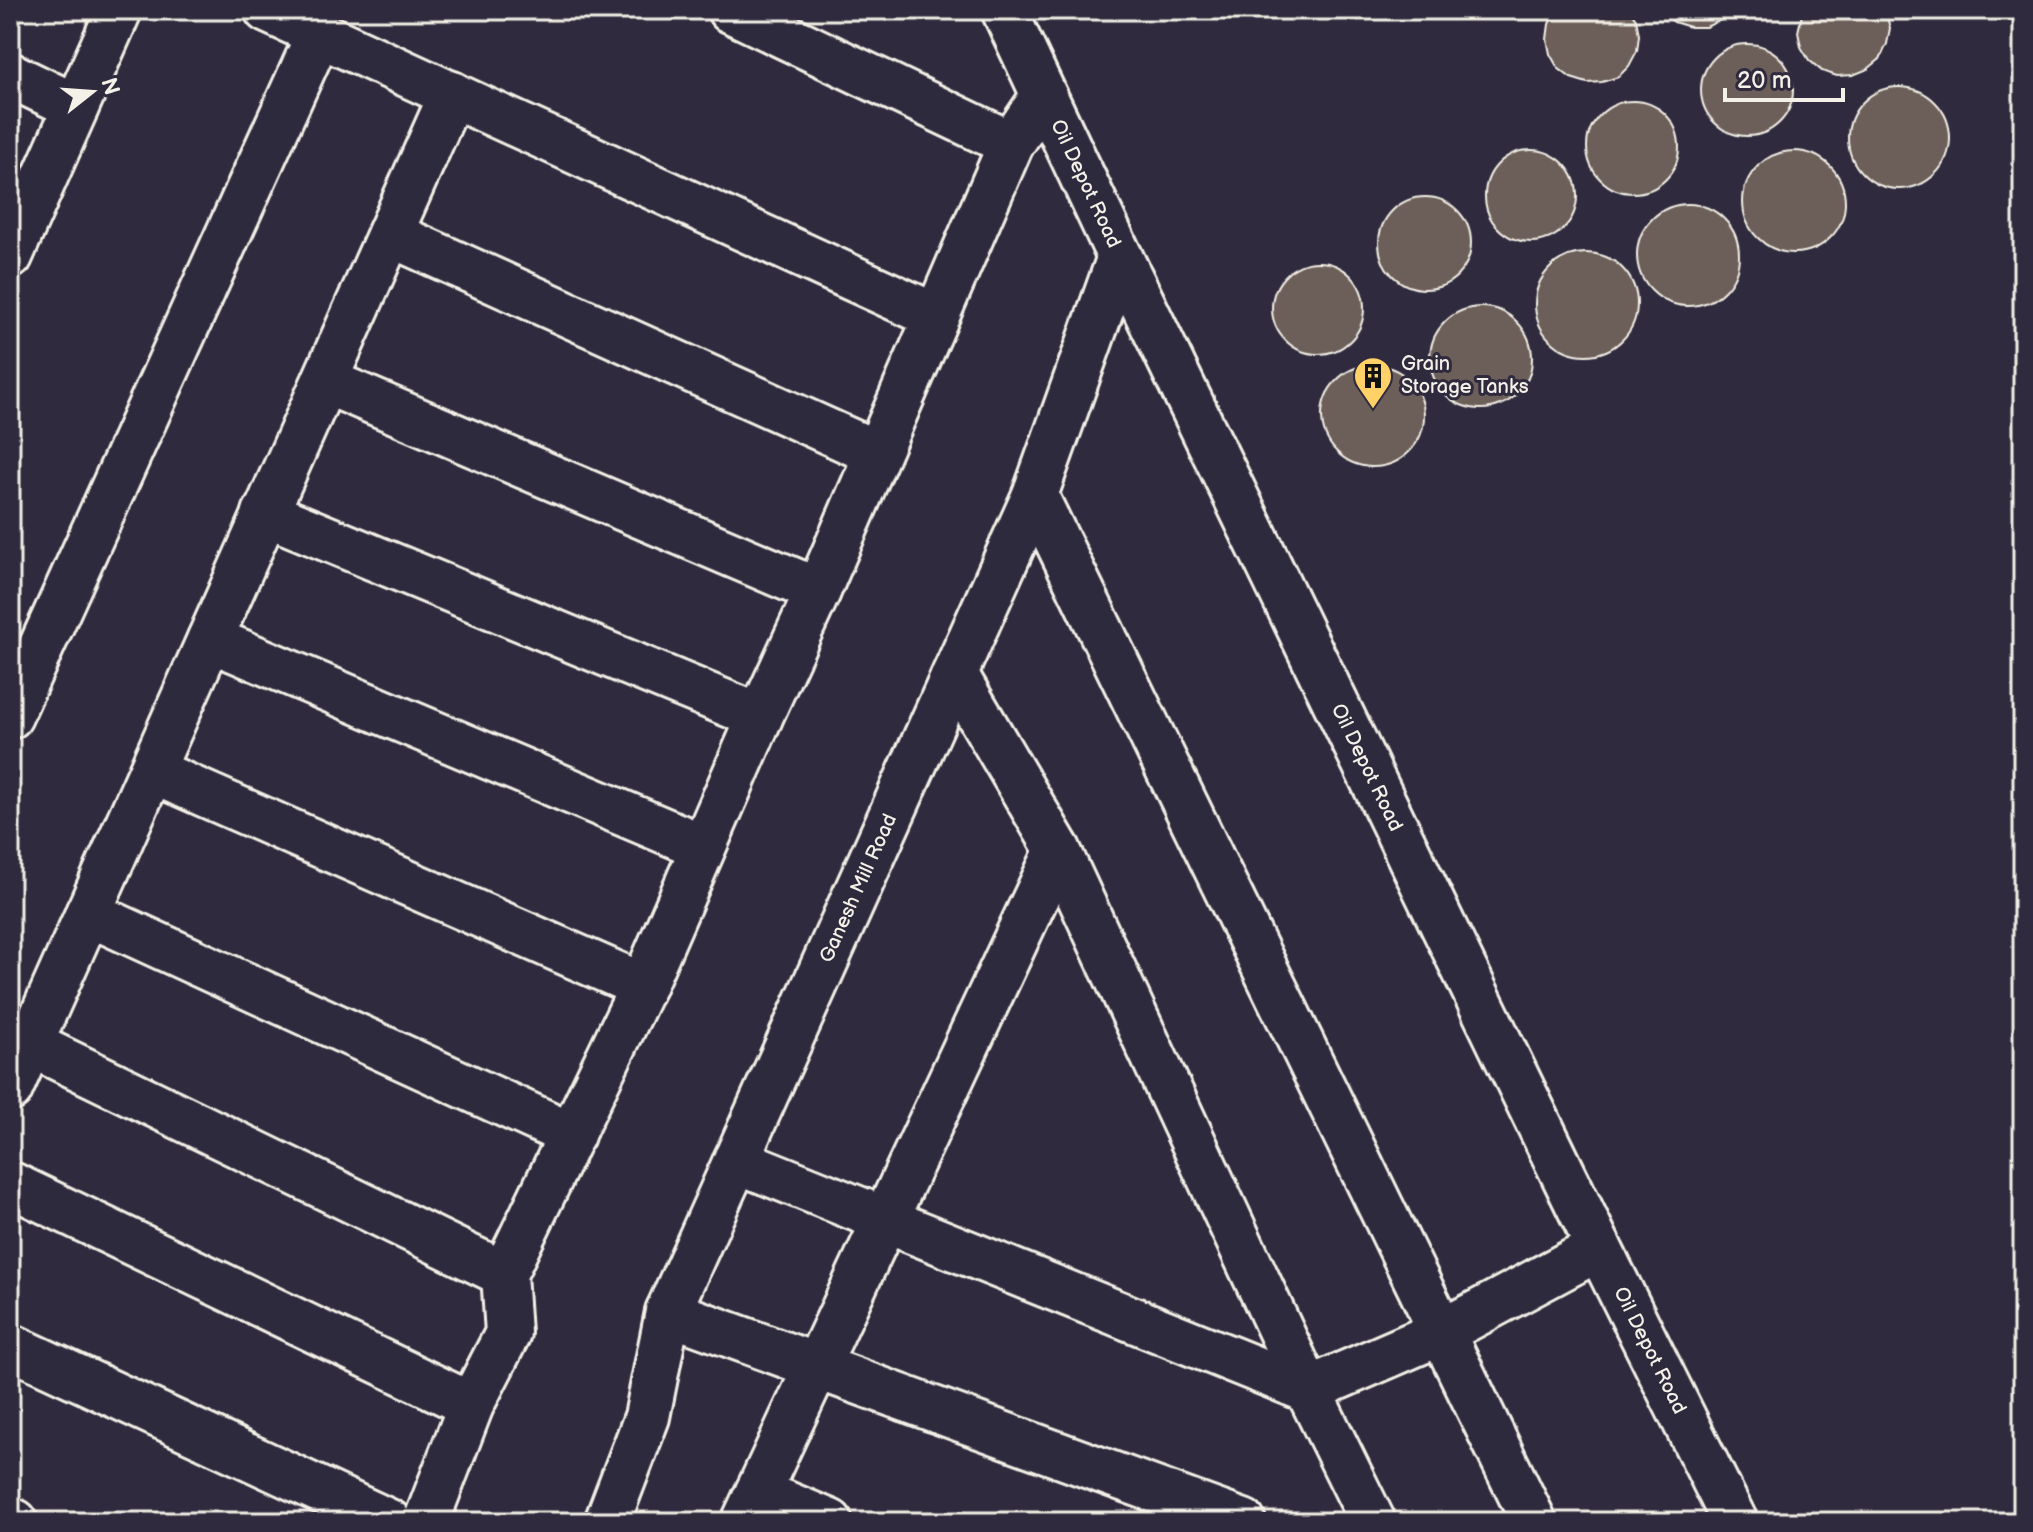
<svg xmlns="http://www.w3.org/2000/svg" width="2033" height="1532" viewBox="0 0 2033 1532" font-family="'Balsamiq Sans',sans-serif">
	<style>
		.building { fill: #6c5e5a; stroke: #f4f1e8; stroke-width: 2 }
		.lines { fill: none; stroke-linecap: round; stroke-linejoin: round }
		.minor-casing { stroke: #f4f1e8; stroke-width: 50 }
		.minor { stroke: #2f2a3d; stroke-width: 44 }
		.labels { text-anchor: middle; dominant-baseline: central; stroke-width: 6; stroke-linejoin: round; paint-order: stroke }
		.street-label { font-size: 20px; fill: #f4f1e8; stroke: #2f2a3d }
		.poi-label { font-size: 20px; fill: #f4f1e8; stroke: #2f2a3d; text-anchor: start }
	</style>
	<rect width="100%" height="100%" fill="#2f2a3d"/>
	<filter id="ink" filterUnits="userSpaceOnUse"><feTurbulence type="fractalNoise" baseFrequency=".0125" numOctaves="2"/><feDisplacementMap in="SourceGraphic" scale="16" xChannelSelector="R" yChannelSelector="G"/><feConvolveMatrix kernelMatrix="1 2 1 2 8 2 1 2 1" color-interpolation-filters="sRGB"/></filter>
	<g filter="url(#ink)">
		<!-- building -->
		<g class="building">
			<polygon points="1556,10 1630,10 1636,19 1639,35 1637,51 1629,66 1618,77 1602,82 1587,83 1571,78 1558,68 1550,54 1547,39 1549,24"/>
			<polygon points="1661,10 1732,10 1721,20 1706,27 1690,27 1674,22"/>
			<polygon points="1803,10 1885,10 1890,28 1887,44 1880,59 1868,69 1853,75 1837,76 1822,71 1809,60 1801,47 1798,32"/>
			<circle cx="1747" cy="90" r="46"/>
			<circle cx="1899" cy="138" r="51"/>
			<circle cx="1633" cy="147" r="46"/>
			<circle cx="1531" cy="196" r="46"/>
			<circle cx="1794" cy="202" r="51"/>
			<circle cx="1425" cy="243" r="46"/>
			<circle cx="1688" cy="255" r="51"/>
			<circle cx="1586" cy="304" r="51"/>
			<circle cx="1318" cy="308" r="46"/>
			<circle cx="1481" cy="358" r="51"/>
			<circle cx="1373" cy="416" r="51"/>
		</g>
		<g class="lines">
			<!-- minor casing -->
			<g class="minor-casing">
				<g id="minor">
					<polyline points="267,10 935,316"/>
					<polyline points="730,10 1011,144"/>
					<path id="s1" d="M 1004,10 L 1120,257 L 1599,1248 L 1735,1522"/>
					<polyline points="10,75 76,107"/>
					<polyline points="390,234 876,453"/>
					<polyline points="10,256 119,10"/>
					<polyline points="325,381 818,591"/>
					<polyline points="1035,495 1534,1522"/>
					<polyline points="265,513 760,717"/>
					<polyline points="210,639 703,847"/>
					<polyline points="955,674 1058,850 1308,1390 1373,1522"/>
					<polyline points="10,716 319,34"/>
					<polyline points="152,771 643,986"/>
					<polyline points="88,913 572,1135"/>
					<polyline points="30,1044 504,1274"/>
					<polyline points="10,1089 452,94"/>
					<polyline points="736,1160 1308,1390 1442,1332 1599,1248"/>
					<polyline points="10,1184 471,1405"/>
					<polyline points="668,1312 1243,1522"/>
					<polyline points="10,1346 389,1522"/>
					<polyline points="758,1492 830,1522"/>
					<polyline points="10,1520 15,1522"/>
					<polyline points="426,1522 471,1405 508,1333 504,1274 643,986 760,717 818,591 1011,144 1043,97"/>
					<path id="s2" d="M 607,1522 L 647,1417 L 668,1312 L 1035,495 L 1120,257"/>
					<polyline points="744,1522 1058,850"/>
				</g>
			</g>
			<!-- minor -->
			<use href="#minor" class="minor"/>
		</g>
	</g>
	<!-- icons -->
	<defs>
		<g id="building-pin" transform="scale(2)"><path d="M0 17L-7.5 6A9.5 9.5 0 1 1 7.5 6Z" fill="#ffd166" stroke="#2f2a3d"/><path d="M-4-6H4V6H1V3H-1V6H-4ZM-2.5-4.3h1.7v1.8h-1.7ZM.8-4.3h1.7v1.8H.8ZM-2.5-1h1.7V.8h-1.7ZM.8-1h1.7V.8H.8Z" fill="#111"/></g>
	</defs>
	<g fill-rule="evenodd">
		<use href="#building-pin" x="1373" y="376"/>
	</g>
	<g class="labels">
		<!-- street labels -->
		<g class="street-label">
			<text stroke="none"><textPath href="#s1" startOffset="192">Oil Depot Road</textPath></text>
			<text stroke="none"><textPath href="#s1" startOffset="840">Oil Depot Road</textPath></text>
			<text stroke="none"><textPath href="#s2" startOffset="684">Ganesh Mill Road</textPath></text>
			<text stroke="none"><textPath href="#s1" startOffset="1488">Oil Depot Road</textPath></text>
		</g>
		<!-- poi labels -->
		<g class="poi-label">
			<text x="1401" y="364">Grain<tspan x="1401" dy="23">Storage Tanks</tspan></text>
		</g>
	</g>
	<!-- margin -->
	<rect width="2033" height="1532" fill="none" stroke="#2f2a3d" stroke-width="40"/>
	<rect x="20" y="20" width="1993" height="1492" fill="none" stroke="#f4f1e8" stroke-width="3" filter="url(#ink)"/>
	<!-- north arrow -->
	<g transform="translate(92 92) rotate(73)" stroke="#2f2a3d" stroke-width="6" paint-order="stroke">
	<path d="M0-6L14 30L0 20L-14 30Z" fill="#f4f1e8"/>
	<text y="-12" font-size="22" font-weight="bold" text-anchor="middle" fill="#f4f1e8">N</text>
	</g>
	<!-- scale -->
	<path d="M1725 88v12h118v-12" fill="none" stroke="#f4f1e8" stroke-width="4"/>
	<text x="1737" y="88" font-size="24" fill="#f4f1e8" stroke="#2f2a3d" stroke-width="6" paint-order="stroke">20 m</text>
</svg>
